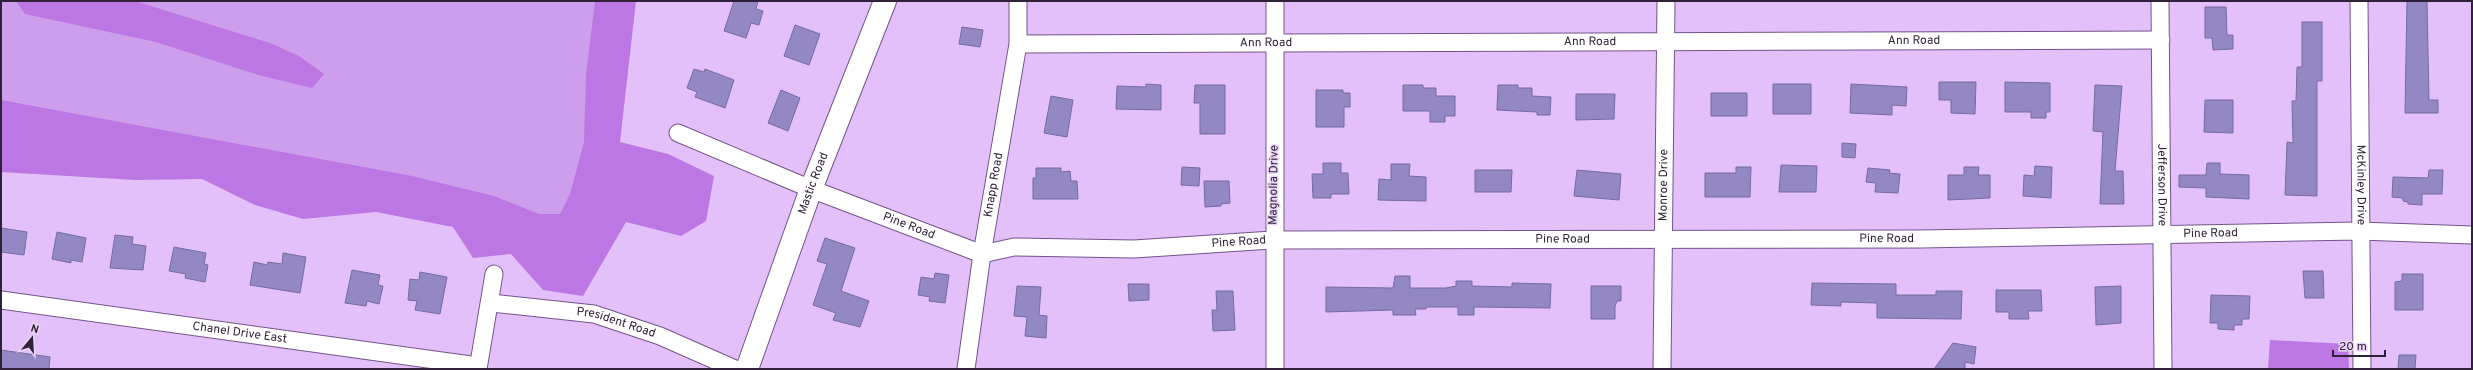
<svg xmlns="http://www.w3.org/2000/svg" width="2473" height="370" font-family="Overpass,sans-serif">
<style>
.green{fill:#cd9eeb}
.forest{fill:#bc77e4}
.building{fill:#9388c3;stroke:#756ba3}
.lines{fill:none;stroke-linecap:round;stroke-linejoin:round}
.minor-casing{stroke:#735487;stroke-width:19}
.secondary-casing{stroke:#735487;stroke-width:24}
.minor{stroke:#fff;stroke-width:17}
.secondary{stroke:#fff;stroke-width:22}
.labels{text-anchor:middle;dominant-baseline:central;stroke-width:3;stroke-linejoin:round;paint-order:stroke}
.street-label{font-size:12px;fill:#2f2137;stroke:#e9d4f7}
</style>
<rect width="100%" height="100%" fill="#e3c0fa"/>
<path class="green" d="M1,1H621L585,232L1,151Z"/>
<path class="forest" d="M16,1H135L270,43L299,56L324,74L312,88L258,75L156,42L25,14Z
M595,1H636L620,142L668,154L714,176L706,221L681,236L626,222L583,296L543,290L511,254L473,258L453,227L376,212L303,219L255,205L202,179L135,180L1,172V100L412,176L494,196L539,214H560L570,194L584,142L586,75Z
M2270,340L2348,344L2349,369H2268Z"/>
<path class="building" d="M734,1H758L756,9L763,11L759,25L751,23L746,38L724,31Z
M2407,1H2427L2429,100H2438V113H2405Z
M2205,7H2226L2227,35H2233V49L2213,50L2212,38H2205Z
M2302,22H2322V81H2317V196L2285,195L2287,142L2293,143L2292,101H2296L2297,67H2302Z
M795,25L820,34L809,65L784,56Z
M962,27L983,30L980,47L959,44Z
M694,69L704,72L705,69L734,80L725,108L695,97L697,92L687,88Z
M1939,82H1976L1975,114L1951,113V100H1939Z
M2005,82L2050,83V112H2046V118H2031V112H2005Z
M1146,84L1161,85V110L1116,109L1117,86L1146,87Z
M1773,84H1811V114H1773Z
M1851,84L1907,87L1906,106L1892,105V115L1850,113Z
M1195,85H1225V134H1200V103H1194Z
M1403,85H1423V88H1436V96H1455V116H1445V122H1430V111H1403Z
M1498,85H1518V88H1532V96L1551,97L1550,115H1537V112L1497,110Z
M2095,85L2122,86L2115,171H2123L2124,204H2100L2103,132L2093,131Z
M781,90L800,98L788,131L768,123Z
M1316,90H1343V93H1350V107H1344V127H1316Z
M1711,93H1747V116H1711Z
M1576,94H1615L1614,119L1576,120Z
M1051,96L1073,100L1067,137L1044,133Z
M2205,100H2233V133L2204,132Z
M1842,143L1856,144L1855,158L1842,157Z
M1323,163H1341V173H1348L1349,194H1331V198H1313L1312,174H1323Z
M2207,163H2220V174L2249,175V199L2206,197V188L2179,187V175H2206Z
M1391,164H1410L1409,176L1426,177V201L1378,200L1379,179L1391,180Z
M1781,165L1817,166L1816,192H1779Z
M2035,166L2052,167L2051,198L2023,196L2024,175L2034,176Z
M1182,167L1200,168L1199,186L1181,185Z
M1736,167H1751L1750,197H1705V173H1736Z
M1964,167H1979L1978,175H1990V198L1948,200V175H1964Z
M1036,168H1061V172L1070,171L1071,181H1077L1078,199H1033V178H1036Z
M1868,168L1890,170L1889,173L1900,174L1898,193L1875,192L1876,183L1866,182Z
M1475,170H1512L1511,192H1475Z
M1577,170L1621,174L1619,200L1574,196Z
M2429,170H2443L2442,194H2422V205L2408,204V202L2403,201V198L2392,197L2393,177L2428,178Z
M1204,181H1229L1230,203L1221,204V206L1205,207Z
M1,228L27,232L24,255L1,252Z
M57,232L86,238L82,262L71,260V263L52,259Z
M115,235L133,237L132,244L146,246L143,270L110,268Z
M825,238L855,248L841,291L869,301L860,327L833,320L836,313L813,305L827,264L817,261Z
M174,247L206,253L204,264L208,265L205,282L185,278L186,274L169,271Z
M283,253L306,257L300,293L250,285L254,262L267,265L268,262L282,264Z
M352,270L380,275L378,285L383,286L379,304L367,301L366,306L345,303Z
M2303,271H2323L2324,298H2305Z
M420,272L447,277L440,314L415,310L417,301L408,300L410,279L419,280Z
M935,273L949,275L945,303L929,301L930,297L918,295L921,277L934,279Z
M2402,274H2423V310H2395V282L2402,281Z
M1395,276H1410V288H1446L1456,286V281H1472V286L1512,287V283L1551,284L1550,308L1474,307V315H1458V307H1426V309H1415L1416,315H1393V310L1326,312V287L1393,288Z
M1812,283L1896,284V295H1936V291H1962L1961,319L1877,318V303L1841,302V306L1811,305Z
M1128,284H1149V300L1129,301Z
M1017,286L1041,287L1039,315L1047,316L1046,338L1025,336L1027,317L1014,316Z
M1591,286H1621V301H1617L1615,306V319H1591Z
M2121,286V323L2096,325L2095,287Z
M1996,290H2041L2042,311H2028L2029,319H2009V312H1996Z
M1216,291H1233L1235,330L1213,331L1212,310H1217Z
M2211,295L2250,296L2249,319H2242V325H2234V330L2218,329V323H2210Z
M1953,343L1976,347L1974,364L1965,362V369H1934Z
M1,350L50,357L49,369H1Z
M2399,355H2416L2415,369H2398Z"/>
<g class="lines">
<g class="minor-casing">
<g id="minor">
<path d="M1275,1V369"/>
<path id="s1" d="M2160,1L2163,369"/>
<path id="s2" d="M2359,1L2362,369"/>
<path id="s3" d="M1018,44L2161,40"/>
<path id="s4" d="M678,133L811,189L982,254L1014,247L1134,249L1273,240L1921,239L2359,231L2472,235"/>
<path id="s5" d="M1,300L478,366"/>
<path id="s6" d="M491,303L594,314L660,336L735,369"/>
<path d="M478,369L494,274"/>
<path id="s7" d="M966,369L982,254L1018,44V1"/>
<path id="s8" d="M1662,369L1666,1"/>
</g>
</g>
<g class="secondary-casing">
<g id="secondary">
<path id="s9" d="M747,369L811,189L885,1"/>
</g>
</g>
<use href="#minor" class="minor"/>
<use href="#secondary" class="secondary"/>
</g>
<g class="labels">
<g class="street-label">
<text stroke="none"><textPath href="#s3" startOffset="896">Ann Road</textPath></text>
<text stroke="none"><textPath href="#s3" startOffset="572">Ann Road</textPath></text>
<text stroke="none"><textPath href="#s3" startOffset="248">Ann Road</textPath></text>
<text stroke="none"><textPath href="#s9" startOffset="197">Mastic Road</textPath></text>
<text stroke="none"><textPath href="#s7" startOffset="186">Knapp Road</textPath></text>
<text transform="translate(1274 185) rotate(-89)">Magnolia Drive</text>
<text stroke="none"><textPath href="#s8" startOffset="184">Monroe Drive</textPath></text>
<text stroke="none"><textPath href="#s1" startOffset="184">Jefferson Drive</textPath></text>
<text stroke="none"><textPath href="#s2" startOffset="184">McKinley Drive</textPath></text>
<text stroke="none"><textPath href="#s4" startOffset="249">Pine Road</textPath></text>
<text stroke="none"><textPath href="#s4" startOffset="1557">Pine Road</textPath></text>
<text stroke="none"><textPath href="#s4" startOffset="1233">Pine Road</textPath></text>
<text stroke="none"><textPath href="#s4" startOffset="909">Pine Road</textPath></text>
<text stroke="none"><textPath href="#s4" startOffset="585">Pine Road</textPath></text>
<text stroke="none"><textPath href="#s6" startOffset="127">President Road</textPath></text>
<text stroke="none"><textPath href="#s5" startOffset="241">Chanel Drive East</textPath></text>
</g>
</g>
<rect width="2473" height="370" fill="none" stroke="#2f2137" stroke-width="4"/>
<g transform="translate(32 338) rotate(18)" stroke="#e9d4f7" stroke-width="3" paint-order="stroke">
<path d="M0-3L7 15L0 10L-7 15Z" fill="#2f2137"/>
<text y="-6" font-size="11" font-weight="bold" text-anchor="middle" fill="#2f2137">N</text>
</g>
<path d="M2333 350v6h52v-6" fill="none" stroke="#2f2137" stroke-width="2"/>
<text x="2339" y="350" font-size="12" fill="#2f2137" stroke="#e9d4f7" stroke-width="3" paint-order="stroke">20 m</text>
</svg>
